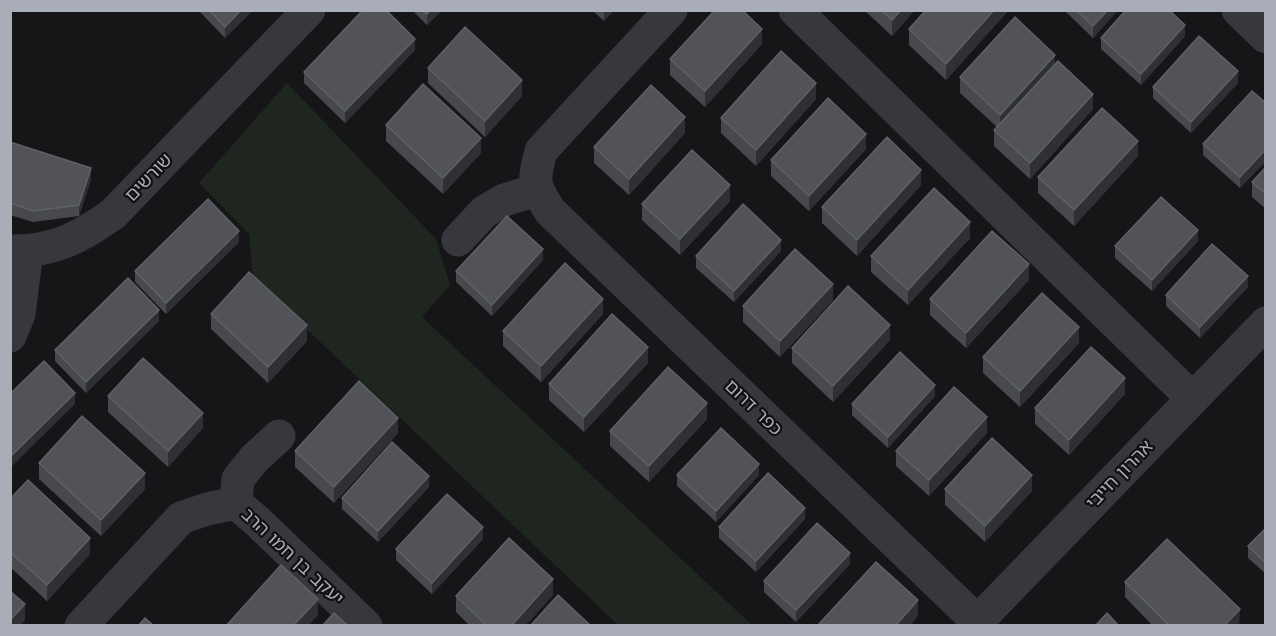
<svg xmlns="http://www.w3.org/2000/svg" width="1276" height="636" font-family="'Work Sans','Noto Sans Hebrew',sans-serif">
<style>
.green{fill:#1e261f}
.lines{fill:none;stroke-linecap:round;stroke-linejoin:round}
.minor{stroke:#37383d;stroke-width:33}
.wall{fill:#47494d}
.shaded-wall{fill:#2f3033}
.building{fill:#525359;stroke:#5f6168;stroke-width:1.5}
.labels{text-anchor:middle;dominant-baseline:central;stroke-width:4.5;stroke-linejoin:round;paint-order:stroke}
.street-label{font-size:18px;fill:#a8adb8;stroke:#111113}
</style>
<rect width="100%" height="100%" fill="#161618"/>
<path class="green" d="M287,83L436,239L450,285L422,317L752,625H618L253,278L249,234L199,183Z"/>
<g class="lines">
<path class="minor" d="M671,10L541,151C533,182 533,184 550,211L977,621
M795,10L1192,398
M1238,10L1266,37
M458,240L484,212L504,200L537,190
M10,251C53,252 79,238 113,214L309,10
M10,336L19,314L27,251
M236,503L238,479L254,459L279,436
M81,626L181,518L207,509L236,503L258,522L366,626
M973,626L1266,323"/>
</g>
<path class="wall" d="M198,10H253L225,38Z
M412,10H442L427,25Z
M592,10H614L604,21Z
M864,10H915L892,36Z
M1007,10V12L946,80L909,45V29Z
M1064,10H1118L1093,38Z
M1185,36L1141,85L1101,49V38Z
M762,44L705,107L670,75V59Z
M415,50L345,123L304,83V72Z
M1055,64L1093,109L1030,179L994,146V130L997,127L960,93V77Z
M428,68L522,96L485,137L428,83Z
M1238,83L1191,133L1153,98V87Z
M816,99L756,166L721,133V118Z
M1266,103V161L1240,188L1203,155V144Z
M386,125L481,153L443,194L386,141Z
M685,133L629,195L594,163V147Z
M10,142L91,179L79,216L33,222L10,215Z
M866,149L809,211L771,176V160Z
M1138,156L1074,226L1038,193V177Z
M1266,167V209L1252,197V182Z
M921,185L857,256L822,223V207Z
M730,201L680,255L642,220V204Z
M970,238L908,305L871,272V256Z
M1198,241L1152,291L1115,258V246Z
M239,242L166,314L135,282V271Z
M781,251L734,302L696,268V256Z
M543,260L492,316L456,282V271Z
M1029,280L966,348L930,315V299Z
M1248,287L1200,338L1166,306V295Z
M833,300L780,357L743,322V306Z
M211,314L307,341L268,383L211,329Z
M603,314L541,382L503,346V331Z
M159,321L86,393L55,361V350Z
M890,340L833,402L792,363V348Z
M1079,343L1020,407L983,373V357Z
M648,363L584,432L549,400V384Z
M1125,394L1069,455L1035,424V408Z
M108,396L203,428L168,467L108,412Z
M935,396L888,448L852,415V404Z
M707,419L649,482L610,446V431Z
M398,433L334,503L295,467V451Z
M987,433L929,496L896,466V451Z
M39,463L145,489L101,536L39,479Z
M677,475H759L716,522L677,486Z
M429,487L378,542L342,509V498Z
M945,489L1032,491L985,542L945,505Z
M10,499L90,554L47,601L10,567Z
M805,519L756,572L719,538V527Z
M1266,528V574L1248,558V546Z
M483,539L432,594L396,560V549Z
M850,564L796,622L764,592V581Z
M1125,582L1240,625L1153,626L1125,597Z
M553,595L525,626H470L456,612V596Z"/>
<path class="shaded-wall" d="M241,10H253L225,38V27Z
M430,10H442L427,25V14Z
M604,10H614L604,21Z
M901,10H915L892,36V20Z
M994,10H1007V12L946,80V64Z
M1108,10H1118L1093,38V26Z
M1185,25V36L1141,85V74Z
M762,29V44L705,107V91Z
M415,39V50L345,123V111Z
M1055,55V71L1000,131V115Z
M1238,71V83L1191,133V122Z
M522,80V96L485,137V121Z
M816,83V99L756,166V150Z
M1093,94V109L1030,179V163Z
M685,117V133L629,195V179Z
M866,134V149L809,211V196Z
M481,138V153L443,194V178Z
M1138,141V156L1074,226V210Z
M1266,149V161L1240,188V177Z
M91,168V179L79,216V205Z
M921,170V185L857,256V240Z
M730,185V201L680,255V239Z
M970,222V238L908,305V290Z
M1198,230V241L1152,291V280Z
M239,231V242L166,314V303Z
M781,240V251L734,302V291Z
M543,249V260L492,316V305Z
M1029,264V280L966,348V333Z
M1248,276V287L1200,338V327Z
M833,284V300L780,357V341Z
M603,299V314L541,382V366Z
M159,310V321L86,393V382Z
M307,325V341L268,383V367Z
M890,325V340L833,402V386Z
M1079,327V343L1020,407V391Z
M648,347V363L584,432V417Z
M1125,378V394L1069,455V440Z
M935,385V396L888,448V437Z
M75,393V404L10,468V457Z
M707,403V419L649,482V466Z
M203,413V428L168,467V451Z
M987,417V433L929,496V480Z
M398,418V433L334,503V487Z
M759,464V475L716,522V511Z
M145,473V489L101,536V520Z
M1032,475V491L985,542V526Z
M429,476V487L378,542V531Z
M805,508V519L756,572V561Z
M483,527V539L432,594V583Z
M90,538V554L47,601V585Z
M850,553V564L796,622V610Z
M553,579V595L525,626H511Z
M318,599V615L308,626H293Z
M918,600V616L910,626H895Z
M25,604V620L20,626H10V620Z
M1240,609L1239,626H1224Z"/>
<path class="building" d="M209,10H241L225,27Z
M363,10H386L415,39L345,111L304,72Z
M423,10H430L427,14Z
M715,10H742L762,29L705,91L670,59Z
M881,10H901L892,20Z
M926,10H994L946,64L909,29Z
M1076,10H1108L1093,26Z
M1126,10H1169L1185,25L1141,74L1101,38Z
M1015,17L1055,55L1000,115L960,77Z
M465,27L522,80L485,121L428,68Z
M1199,36L1238,71L1191,122L1153,87Z
M781,51L816,83L756,150L721,118Z
M1058,61L1093,94L1030,163L994,130Z
M423,84L481,138L443,178L386,125Z
M651,85L685,117L629,179L594,147Z
M1252,91L1266,103V149L1240,177L1203,144Z
M828,98L866,134L809,196L771,160Z
M1102,108L1138,141L1074,210L1038,177Z
M887,137L921,170L857,240L822,207Z
M10,142L91,168L79,205L33,211L10,203Z
M692,150L730,185L680,239L642,204Z
M1266,167V194L1252,182Z
M934,188L970,222L908,290L871,256Z
M1161,197L1198,230L1152,280L1115,246Z
M208,199L239,231L166,303L135,271Z
M743,204L781,240L734,291L696,256Z
M507,216L543,249L492,305L456,271Z
M992,231L1029,264L966,333L930,299Z
M1212,244L1248,276L1200,327L1166,295Z
M795,249L833,284L780,341L743,306Z
M565,263L603,299L541,366L503,331Z
M249,272L307,325L268,367L211,314Z
M128,278L159,310L86,382L55,350Z
M848,286L890,325L833,386L792,348Z
M1042,293L1079,327L1020,391L983,357Z
M612,314L648,347L584,417L549,384Z
M1091,347L1125,378L1069,440L1035,408Z
M900,352L935,385L888,437L852,404Z
M143,358L203,413L168,451L108,396Z
M44,361L75,393L10,457V394Z
M668,367L707,403L649,466L610,431Z
M359,381L398,418L334,487L295,451Z
M954,387L987,417L929,480L896,451Z
M82,416L145,473L101,520L39,463Z
M721,428L759,464L716,511L677,475Z
M992,438L1032,475L985,526L945,489Z
M392,442L429,476L378,531L342,498Z
M768,473L805,508L756,561L719,527Z
M28,480L90,538L47,585L10,552V499Z
M447,494L483,527L432,583L396,549Z
M817,523L850,553L796,610L764,581Z
M1266,528V563L1248,546Z
M509,538L553,579L511,626H487L456,596Z
M1167,539L1240,609L1224,626H1170L1125,582Z
M876,562L918,600L895,626H820L819,624Z
M281,565L318,599L293,626H226Z
M10,591L25,604L10,620Z
M558,595L591,626H530Z
M334,613L348,626H322Z
M1107,613L1119,626H1095Z
M145,618L154,626H138Z"/>
<g class="labels">
<g class="street-label">
<text transform="translate(148 177) rotate(-46)">שורשים</text>
<text transform="translate(754 407) rotate(44)">כפר דרום</text>
<text transform="translate(1119 474) rotate(-46)">אהרון חייבי</text>
<text transform="translate(293 556) rotate(43)">יעקב בן חמו הרב</text>
</g>
</g>
<rect width="1276" height="636" fill="none" stroke="#a8adb8" stroke-width="24"/>
</svg>
